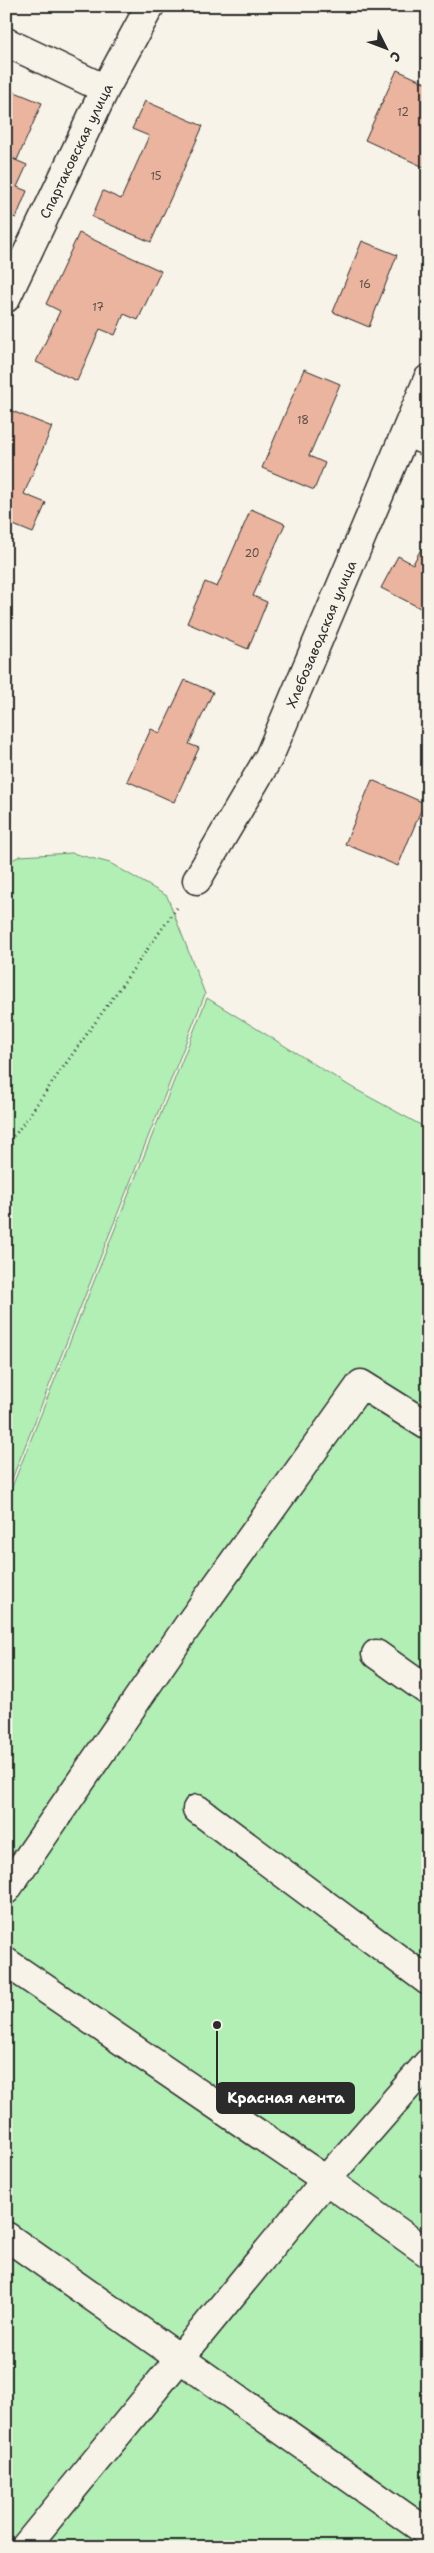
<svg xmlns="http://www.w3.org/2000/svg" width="434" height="2553" font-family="'Shantell Sans',sans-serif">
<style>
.green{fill:#b1efb5;stroke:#6e8d70}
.building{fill:#eab49e;stroke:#2b2b2b}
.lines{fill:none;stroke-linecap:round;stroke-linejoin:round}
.minor-casing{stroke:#2b2b2b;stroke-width:31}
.path{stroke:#2b2b2b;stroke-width:3;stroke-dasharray:1 4;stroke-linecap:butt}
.minor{stroke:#f7f3e8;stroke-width:28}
.labels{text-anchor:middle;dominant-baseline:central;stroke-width:4.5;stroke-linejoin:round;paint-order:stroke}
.number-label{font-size:11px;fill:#5b4d48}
.street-label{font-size:14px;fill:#2b2b2b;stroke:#f7f3e8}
.leader{fill:none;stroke:#2b2b2b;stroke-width:2}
.callout-dot{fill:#2b2b2b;stroke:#f7f3e8;stroke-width:2}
.callout{fill:#2b2b2b;stroke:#2b2b2b;stroke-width:2}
.callout-label{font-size:15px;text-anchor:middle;font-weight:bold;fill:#fff}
</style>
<rect width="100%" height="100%" fill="#f7f3e8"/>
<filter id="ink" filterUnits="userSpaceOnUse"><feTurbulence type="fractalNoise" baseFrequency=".02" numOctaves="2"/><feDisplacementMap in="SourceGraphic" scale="10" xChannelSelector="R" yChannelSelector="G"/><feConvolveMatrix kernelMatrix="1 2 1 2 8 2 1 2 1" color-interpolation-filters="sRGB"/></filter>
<g filter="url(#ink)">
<path class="green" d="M72,853L110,863L167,896L205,994L6,1494V863L20,856Z
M207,998L353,1088L428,1129V2547H6V1502Z"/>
<path class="building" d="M397,70L428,84V169L365,140Z
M10,90L42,103L17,160L6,156V98Z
M145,101L203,126L151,242L92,217L103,191L121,199L149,136L132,129Z
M6,156L27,165L17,187L27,191L16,218L8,215L6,219Z
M79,233L161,271L138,320L124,314L115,335L100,329L77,381L36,362L60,311L46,304Z
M362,241L397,255L369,327L333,312Z
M304,369L340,384L309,456L325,463L314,490L262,468Z
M12,411L52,427L24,494L46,503L33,533L6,522V426Z
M251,509L285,524L253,596L267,602L248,649L187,623L205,582L217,587Z
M421,549L428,553V612L381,588L398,556L413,564Z
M185,680L213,692L189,744L199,748L174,802L127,781L151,729L160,733Z
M372,780L424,803L398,866L345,844Z"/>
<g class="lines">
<g class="minor-casing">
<path id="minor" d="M6,42L105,89
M6,298L105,89L150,6
M406,432L428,442
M197,880L269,757L428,379
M376,1654L428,1691
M197,1809L428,1981
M6,1890L187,1627L361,1384L428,1426
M6,1962L326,2180L428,2253
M6,2236L428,2533
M25,2547L326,2180L428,2063"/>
</g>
<path class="path" d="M6,1143L17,1132L179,905"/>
<use href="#minor" class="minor"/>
</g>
</g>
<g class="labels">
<g class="number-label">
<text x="403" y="112">12</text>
<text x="156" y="176">15</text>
<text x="365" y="284">16</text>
<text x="98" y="307">17</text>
<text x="303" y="420">18</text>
<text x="252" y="553">20</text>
</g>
<g class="street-label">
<text transform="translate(76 151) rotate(-64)">Спартаковская улица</text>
<text transform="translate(321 634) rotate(-67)">Хлебозаводская улица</text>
</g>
</g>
<path class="leader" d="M217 2025L217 2098"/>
<circle class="callout-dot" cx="217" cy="2025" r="5"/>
<rect class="callout" x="217" y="2083" width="137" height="30" rx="5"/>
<g class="callout-label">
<text x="286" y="2103">Красная лента</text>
</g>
<rect width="434" height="2553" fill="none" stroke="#f7f3e8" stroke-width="25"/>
<rect x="12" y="12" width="409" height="2528" fill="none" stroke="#2b2b2b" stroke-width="2" filter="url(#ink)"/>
<g transform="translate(386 48) rotate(132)" stroke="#f7f3e8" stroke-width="4" paint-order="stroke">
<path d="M0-4L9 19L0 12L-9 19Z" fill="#2b2b2b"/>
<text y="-8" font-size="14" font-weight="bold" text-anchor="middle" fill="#2b2b2b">С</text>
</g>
</svg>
